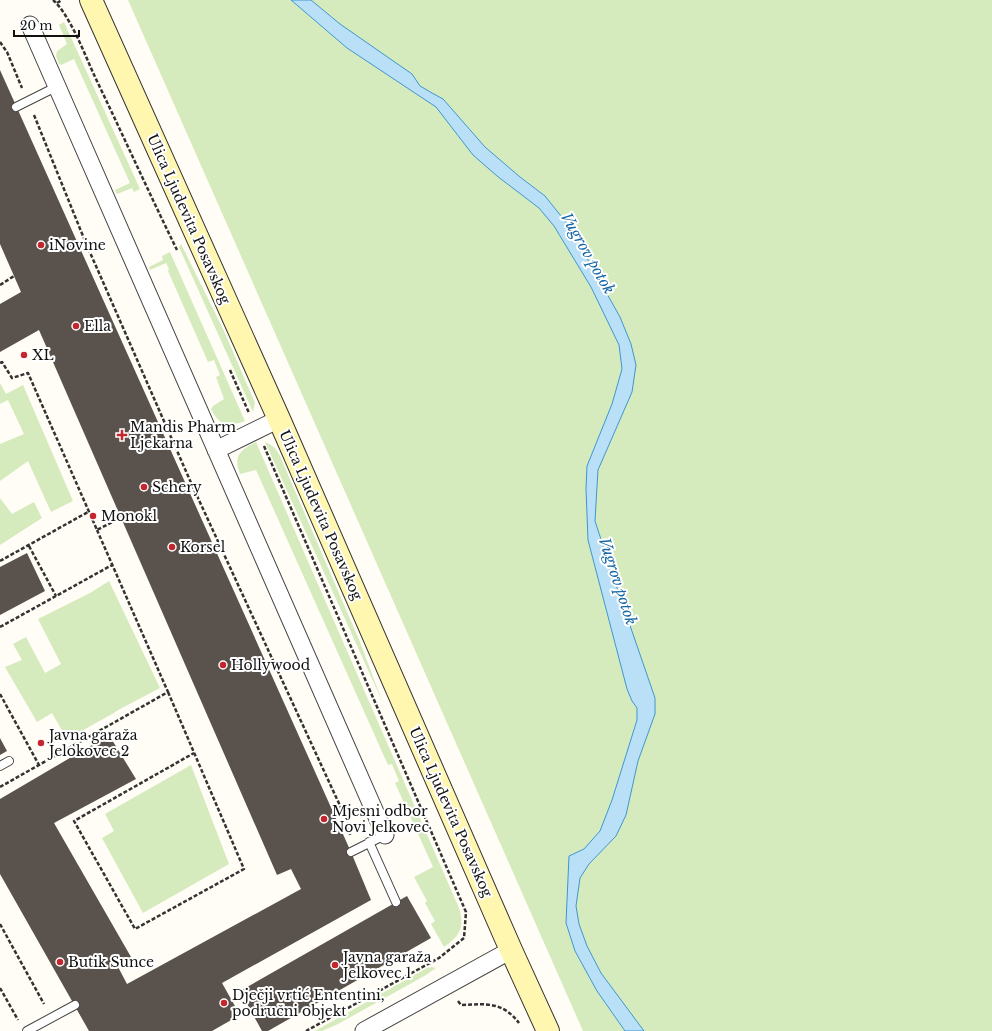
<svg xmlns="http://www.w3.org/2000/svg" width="992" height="1031" font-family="'Libre Baskerville',serif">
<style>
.green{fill:#d5ebbd}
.water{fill:#b9e0f7;stroke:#3f96cf}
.building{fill:#5a524d}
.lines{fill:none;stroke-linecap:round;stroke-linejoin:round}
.lane-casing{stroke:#444;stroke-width:10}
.street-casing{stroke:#444;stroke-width:19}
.secondary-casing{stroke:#333;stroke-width:24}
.path{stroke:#333;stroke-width:2.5;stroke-dasharray:4 2;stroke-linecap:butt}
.lane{stroke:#fff;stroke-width:8}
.street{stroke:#fff;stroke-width:17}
.secondary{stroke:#fff6b0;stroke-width:22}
.poi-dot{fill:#c4262e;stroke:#fff;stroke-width:1.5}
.labels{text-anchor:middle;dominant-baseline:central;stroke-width:4;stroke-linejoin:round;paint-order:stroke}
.street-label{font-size:14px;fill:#111;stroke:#fff}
.poi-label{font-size:14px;fill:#111;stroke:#fff;text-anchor:start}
.water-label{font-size:15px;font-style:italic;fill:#1768a6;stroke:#fff}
</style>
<rect width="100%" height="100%" fill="#fffdf5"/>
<path class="green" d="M128,0H992V1031H583Z
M64,22L140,189L134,192L132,188L117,194L115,190L130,183L74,59L61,65L59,64L56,56L57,51L67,44L59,25Z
M181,244L224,331L255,403L253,412L179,247Z
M170,252L245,421C229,427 219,426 211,409L213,406L224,399L216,377L220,375L214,360L208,362L168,271L169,269L166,263L150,270L149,267L163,260L162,256Z
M0,383L6,394L23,385L73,501L51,512L28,461L0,481V444L24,434L8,400L0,404Z
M256,442L459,908C465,927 460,936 444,947L431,924L435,921L425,903L427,901L414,877L433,867L395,783L399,781L392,764L388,765L256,470L240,474C233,456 240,450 256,442Z
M265,442C273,445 276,449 280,456L360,642L382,701Z
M0,498L12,514L34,502L42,518L0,545Z
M109,581L160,688L120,709L112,714L67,739L52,713L37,722L5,667L22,660L13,644L26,637L45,673L61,664L38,619L90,593Z
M191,765L229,864L143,913L102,838L114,831L105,814Z
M432,967L436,968L426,975L338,1024L322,1031H315L427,968Z"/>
<path class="water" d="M291,0H311L340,24L412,74L420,86L432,93L443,99L485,147L520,177L545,196L569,226L620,317L631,344L636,365L632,392L598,470L595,521L614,579L655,698V714L638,761L626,815L616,836L589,864L580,878L576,906L579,924L587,946L601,973L644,1031H625L597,991L575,951L566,923L569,856L584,849L600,831L612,800L637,720V708L632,701L627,689L588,540L586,489L587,466L612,404L622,369L619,345L591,287L554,226L539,208L497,176L473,155L436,107L347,48Z"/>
<path class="building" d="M0,70L351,852L371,900L222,983L240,1015L212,1031H89L0,874V799L109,735L136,779L54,823L131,957L117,965L127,984L301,889L291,869L277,875L39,330L0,352V304L21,292L0,244Z
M27,553L45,591L0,615V567Z
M0,738L7,751L0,755Z
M407,896L431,938L268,1031H262L240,991Z"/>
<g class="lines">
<g class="lane-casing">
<path id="lane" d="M16,107L58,86
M0,766L9,761
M369,842L396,902
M351,852L385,835
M27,1031L75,1005"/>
</g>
<g class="street-casing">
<path id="street" d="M30,25L385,835
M216,450L279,419
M364,1031L511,950"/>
</g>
<g class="secondary-casing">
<path id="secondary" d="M91,0L279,419L511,950L548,1031"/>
</g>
<path class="path" d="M53,0C70,15 85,55 95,77C123,135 149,193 177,250
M57,3L62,0
M0,42L7,52L22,88
M34,115L85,241L192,485L348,823L350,835
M78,244L85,241
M0,285L14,276
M0,363L2,362L12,378L28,373L97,530L120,518
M230,370L249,413
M264,446L466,912L464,938L439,958L306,1031
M188,486L192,485
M29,546L56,596
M0,561L88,512
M0,627L112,565
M168,692L244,869L135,929L74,821L194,753
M0,694L39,765
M0,787L168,692L97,530
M0,924L44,1004
M0,988L18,1020
M458,1001L461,1005C486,1004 502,1001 519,1023"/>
<use href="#lane" class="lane"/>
<use href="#street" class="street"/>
<use href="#secondary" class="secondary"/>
</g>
<g class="poi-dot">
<circle cx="41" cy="245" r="4"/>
<circle cx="76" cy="326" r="4"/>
<circle cx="24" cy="355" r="4"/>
<path d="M120 429h4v4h4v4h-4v4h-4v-4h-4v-4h4z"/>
<circle cx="144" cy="487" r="4"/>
<circle cx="93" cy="516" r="4"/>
<circle cx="172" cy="547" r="4"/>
<circle cx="223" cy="665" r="4"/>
<circle cx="41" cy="743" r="4"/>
<circle cx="324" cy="819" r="4"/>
<circle cx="60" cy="962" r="4"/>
<circle cx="335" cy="965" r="4"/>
<circle cx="224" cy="1003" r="4"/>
</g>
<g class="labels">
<g class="street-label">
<text transform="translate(189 219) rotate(66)">Ulica Ljudevita Posavskog</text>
<text transform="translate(321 515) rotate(66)">Ulica Ljudevita Posavskog</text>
<text transform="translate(451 812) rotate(66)">Ulica Ljudevita Posavskog</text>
</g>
<g class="poi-label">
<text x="49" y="245">iNovine</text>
<text x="84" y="326">Ella</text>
<text x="32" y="355">XL</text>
<text x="130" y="427">Mandis Pharm<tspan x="130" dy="16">Ljekarna</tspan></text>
<text x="152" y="487">Schery</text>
<text x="101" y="516">Monokl</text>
<text x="180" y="547">Korsel</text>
<text x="231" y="665">Hollywood</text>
<text x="49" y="735">Javna garaža<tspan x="49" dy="16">Jelokovec 2</tspan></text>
<text x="332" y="811">Mjesni odbor<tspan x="332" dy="16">Novi Jelkovec</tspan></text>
<text x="343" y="957">Javna garaža<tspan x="343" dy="16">Jelkovec 1</tspan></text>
<text x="68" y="962">Butik Sunce</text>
<text x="232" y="995">Dječji vrtić Ententini,<tspan x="232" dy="16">područni objekt</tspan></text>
</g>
<g class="water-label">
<text transform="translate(588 253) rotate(60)">Vugrov potok</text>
<text transform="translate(618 581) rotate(72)">Vugrov potok</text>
</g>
</g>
<path d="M14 30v6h65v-6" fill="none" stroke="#111111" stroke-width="2"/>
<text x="20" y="30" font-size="12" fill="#111111" stroke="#ffffff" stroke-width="3" paint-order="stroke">20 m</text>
</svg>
